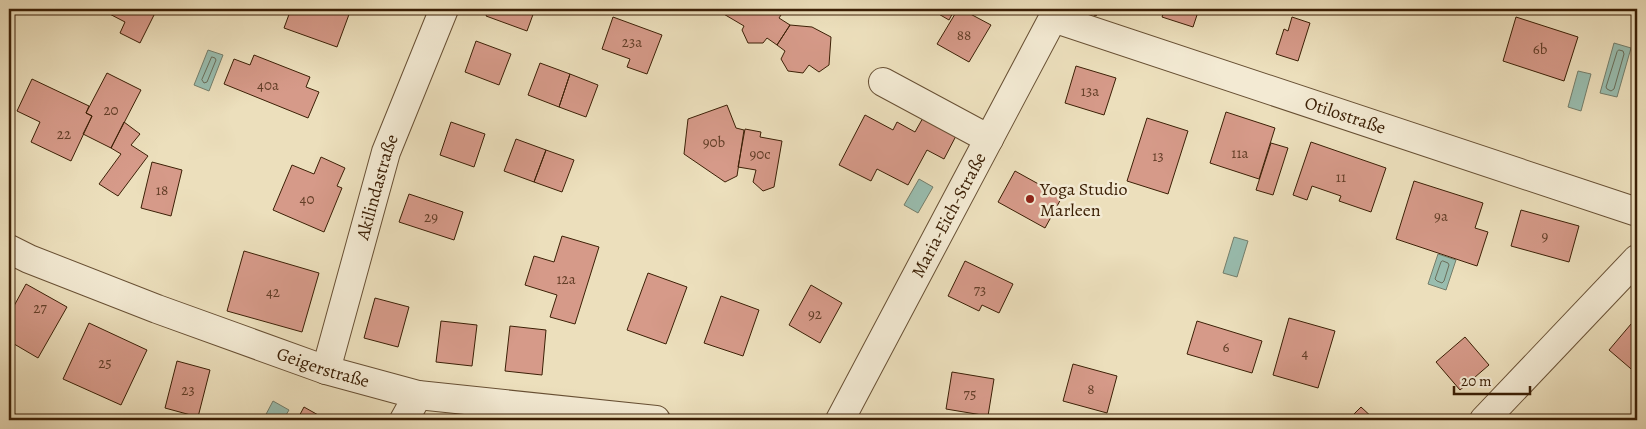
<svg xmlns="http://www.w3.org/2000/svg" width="1646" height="429" font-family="Alegreya,serif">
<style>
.water{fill:#99bdaf;stroke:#747e6b}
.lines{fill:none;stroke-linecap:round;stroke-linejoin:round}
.shore{stroke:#6a6e5a;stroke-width:1}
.building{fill:#d69a89;stroke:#3c2006}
.minor-casing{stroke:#685034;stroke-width:30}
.minor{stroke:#f3ead3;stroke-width:28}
.poi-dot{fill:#8f2418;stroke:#f3ead3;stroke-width:2}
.labels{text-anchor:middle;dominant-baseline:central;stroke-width:5;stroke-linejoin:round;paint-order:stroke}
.number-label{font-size:15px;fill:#623e27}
.street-label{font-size:18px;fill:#3c2006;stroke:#f3ead3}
.poi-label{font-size:18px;fill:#3c2006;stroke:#f3ead3;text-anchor:start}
</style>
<rect width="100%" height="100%" fill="#ecdfbc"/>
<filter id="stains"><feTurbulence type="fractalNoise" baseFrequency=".004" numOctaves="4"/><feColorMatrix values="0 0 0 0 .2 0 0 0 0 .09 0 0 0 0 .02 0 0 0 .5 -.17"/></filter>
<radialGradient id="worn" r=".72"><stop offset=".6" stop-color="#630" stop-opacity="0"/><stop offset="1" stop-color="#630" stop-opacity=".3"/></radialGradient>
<path class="water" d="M1614,43L1631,48L1617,97L1600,93Z
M208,50L223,55L209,91L194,85Z
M1578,71L1591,74L1581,111L1568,107Z
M919,179L933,187L918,213L904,205Z
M1234,237L1248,241L1237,277L1223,273Z
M1438,254L1456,260L1446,290L1428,284Z
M273,401L289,410L283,420H263Z"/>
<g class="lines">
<path class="shore" d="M1619,50L1623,51L1624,54L1614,89L1611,91L1607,89L1606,87L1617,52Z
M212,57L215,58L216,60L207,82L204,83L202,80Z
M1443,261L1448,263L1449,265L1444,281L1442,283L1437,281L1435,279L1441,262Z"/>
</g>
<path class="building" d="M100,9H157L140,43L120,33L125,22Z
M291,9H351L337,47L284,28Z
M489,9H535L527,31L486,16Z
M725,9H782L783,12L779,18L790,25L777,45L767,38L763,43H748L742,30L744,26L722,13Z
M930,9H955L949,20Z
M958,9H961L991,25L969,62L937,44Z
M1083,9H1100L1096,16Z
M1165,9H1199L1193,27L1162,17Z
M613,17L662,35L647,74L627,67L630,59L602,49Z
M1292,17L1310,23L1298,61L1276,54L1284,29L1288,31Z
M1516,17L1578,37L1564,81L1503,61Z
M790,25L812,27L831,37L829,65L819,72L809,65L803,73L788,71L781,59L785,51L777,45Z
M476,41L511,54L499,85L465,72Z
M254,55L310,77L306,87L319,92L308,118L224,84L234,59L250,65Z
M540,63L570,74L559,107L528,95Z
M1076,66L1116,78L1104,115L1065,103Z
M107,73L141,90L111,148L83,134L92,116L86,113Z
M570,74L598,85L586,117L559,107Z
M32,79L89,106L86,113L92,116L71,161L31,142L40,122L17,111Z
M727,105L736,128L744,130L737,176L725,182L684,154L688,119Z
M1226,112L1275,128L1259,179L1210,163Z
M865,115L893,130L897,122L915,132L924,116L957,134L944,159L927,150L908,185L877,169L871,181L839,165Z
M1147,118L1188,131L1168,194L1127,181Z
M124,122L140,134L131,145L148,156L118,196L99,184L121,154L111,148Z
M451,122L485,134L474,167L440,155Z
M745,129L761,132L760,137L782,141L774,187L763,191L753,182L756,170L738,167Z
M516,139L546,150L534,182L504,171Z
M1311,142L1386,168L1371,212L1339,201L1341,196L1312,186L1307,200L1293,195Z
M1271,143L1288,148L1273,195L1256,190Z
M546,150L574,160L562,192L534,182Z
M321,157L345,168L337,186L342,188L324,232L273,210L292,165L314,174Z
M152,162L182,170L171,216L141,208Z
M1015,171L1062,197L1045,228L998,202Z
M1414,181L1483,203L1475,228L1488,232L1477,266L1396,239Z
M409,194L463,212L454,240L399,222Z
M1521,210L1579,226L1569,262L1511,246Z
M562,236L599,247L575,324L550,317L557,295L525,285L534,256L554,262Z
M244,251L319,273L302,332L227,311Z
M965,261L1013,284L999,313L982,305L979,311L948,296Z
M648,273L687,287L666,344L627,330Z
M26,284L67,307L38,358L9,341V315Z
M811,285L842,303L820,343L789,325Z
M721,296L759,310L743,356L704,343Z
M375,298L409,307L398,347L364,338Z
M1637,317V374L1609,350Z
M1289,318L1335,331L1318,388L1273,375Z
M441,321L477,325L472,366L436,362Z
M1197,321L1262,341L1252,373L1187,354Z
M89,323L147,350L121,405L63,379Z
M510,326L546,330L542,375L505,371Z
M1465,337L1489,365L1460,390L1436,362Z
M177,361L210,370L198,417L165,408Z
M1073,364L1117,376L1107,413L1063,401Z
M952,372L994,379L988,416L946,409Z
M304,407L327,420H297Z
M1361,407L1375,420H1348Z
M9,411L27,420H9Z"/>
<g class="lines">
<g class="minor-casing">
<g id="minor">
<path id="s1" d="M1053,18L1637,212"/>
<path d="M883,82L989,139"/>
<path id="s2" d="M9,249L29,259L157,309L326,370L418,395L656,420"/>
<path id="s3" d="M326,370L386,152L444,9"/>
<path d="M404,420L418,395"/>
<path id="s4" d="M840,420L1053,18V9"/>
<path d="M1484,420L1637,259"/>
</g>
</g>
<use href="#minor" class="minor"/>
</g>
<circle class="poi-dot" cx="1030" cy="199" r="5"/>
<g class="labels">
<g class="number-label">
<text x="964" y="35">88</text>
<text x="632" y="42">23a</text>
<text x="1540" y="49">6b</text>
<text x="268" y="85">40a</text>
<text x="1090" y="91">13a</text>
<text x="111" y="110">20</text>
<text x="64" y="134">22</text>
<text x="714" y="142">90b</text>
<text x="1240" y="153">11a</text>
<text x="760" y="154">90c</text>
<text x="1158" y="156">13</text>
<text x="1341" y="177">11</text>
<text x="162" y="190">18</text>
<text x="307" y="199">40</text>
<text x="1441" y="216">9a</text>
<text x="431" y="217">29</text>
<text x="1545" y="236">9</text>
<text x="566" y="279">12a</text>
<text x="980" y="290">73</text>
<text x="273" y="292">42</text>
<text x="40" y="308">27</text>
<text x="815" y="314">92</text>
<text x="1226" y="347">6</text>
<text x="1305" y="353">4</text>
<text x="105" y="363">25</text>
<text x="1091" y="389">8</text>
<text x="188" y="390">23</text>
<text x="970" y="394">75</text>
</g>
<g class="street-label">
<text stroke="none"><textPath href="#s1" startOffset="308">Otilostraße</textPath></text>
<text stroke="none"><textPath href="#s3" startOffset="190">Akilindastraße</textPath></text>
<text stroke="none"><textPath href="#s4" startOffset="232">Maria-Eich-Straße</textPath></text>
<text stroke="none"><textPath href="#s2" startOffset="336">Geigerstraße</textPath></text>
</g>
<g class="poi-label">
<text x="1040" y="189">Yoga Studio<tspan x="1040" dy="21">Marleen</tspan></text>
</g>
</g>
<rect width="1646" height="429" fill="none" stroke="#ecdfbc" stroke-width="30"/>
<rect x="10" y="10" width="1626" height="409" fill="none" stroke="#3c2006" stroke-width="2.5"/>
<rect x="15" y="15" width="1616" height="399" fill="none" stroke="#3c2006"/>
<path d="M1454 386v8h76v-8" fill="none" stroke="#3c2006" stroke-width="2.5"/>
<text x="1461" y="386" font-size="15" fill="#3c2006" stroke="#f3ead3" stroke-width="4" paint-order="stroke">20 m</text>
<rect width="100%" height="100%" filter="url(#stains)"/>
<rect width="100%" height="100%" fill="url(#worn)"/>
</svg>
